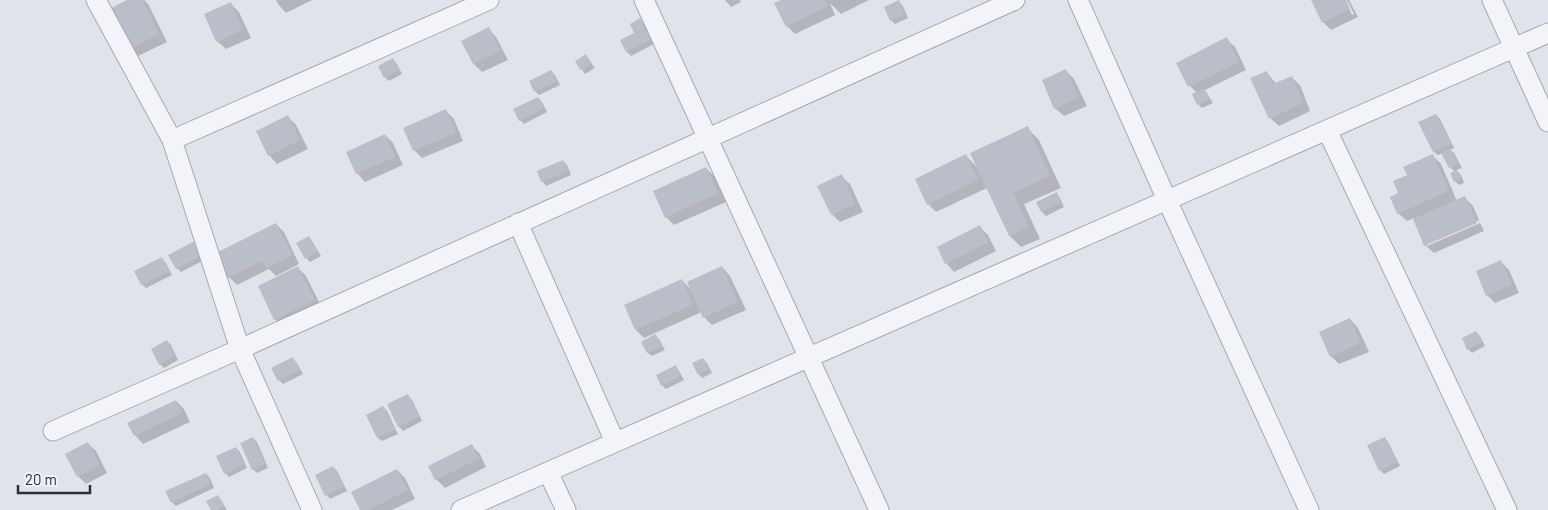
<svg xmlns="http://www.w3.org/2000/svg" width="1548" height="510" font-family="Barlow,sans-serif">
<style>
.shadow{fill:#0003}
.building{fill:#babec9}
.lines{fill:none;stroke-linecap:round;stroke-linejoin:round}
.street-casing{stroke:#a5a9b3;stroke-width:21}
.street{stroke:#f3f4f7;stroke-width:19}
</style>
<rect width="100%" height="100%" fill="#e0e3e9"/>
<path class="shadow" d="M130,0H144L148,4L167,42L138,56L130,48Z
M276,0H312L286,13L278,4Z
M725,0H740L741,2L731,7Z
M784,0H869L841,14L830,3L835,15L795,34L787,26Z
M1312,0H1345L1352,15L1354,14L1347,0H1349L1358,17L1331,30L1323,22Z
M899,2L903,6L908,18L895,24L891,20Z
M231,4L239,12L251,38L226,49L217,41Z
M640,20L644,24L654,44L631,56L627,52L622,41L636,33Z
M488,28L496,37L508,60L482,72L474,64L463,41Z
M1226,39L1235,47L1246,70L1205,90L1213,103L1202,108L1198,104L1197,93L1190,86Z
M586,56L595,68L585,74L576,61Z
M393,60L397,64L402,74L389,81L385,77Z
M551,71L555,75L560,85L539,95L535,91Z
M1066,71L1074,79L1087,106L1064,116L1055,108Z
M1267,72L1276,84L1291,77L1300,85L1310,111L1279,126L1270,118Z
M538,98L542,102L547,112L524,124L520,120Z
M446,111L454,119L463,141L422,158L414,150Z
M1436,115L1440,119L1454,148L1450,150L1454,153L1462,168L1456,170L1461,175L1464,183L1459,185L1455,181V172L1450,167L1443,153L1438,155L1434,152Z
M288,117L296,125L308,149L277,164L269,155Z
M1027,128L1039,140L1061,188L1024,204L1040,239L1021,247L1010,236L987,188L936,212L928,204L966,156L978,168Z
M385,135L393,143L403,165L365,182L357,173Z
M1433,156L1441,164L1457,201L1465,198L1473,206L1479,220L1427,243V246L1480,223L1484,231L1434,253L1425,245L1414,218L1407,221L1398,213L1399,194L1408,176Z
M563,161L567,165L571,175L546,186L543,182L538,172Z
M706,168L714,176L726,202L674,225L666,217Z
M841,176L850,184L863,212L840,222L832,214Z
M1056,194L1060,198L1064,207L1046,216L1042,212Z
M276,224L284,232L299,264L276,276L269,269L237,285L229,277Z
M980,227L988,235L996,251L954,272L946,263Z
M308,237L312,241L321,256L310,262L306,258Z
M195,242L206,259L181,272L177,268Z
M162,259L166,263L172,275L146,288L142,284L136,272Z
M1501,262L1509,270L1519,293L1495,303L1487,295Z
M722,267L730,276L746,310L712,325L704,317L702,312L644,338L636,330L682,280L692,291Z
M298,268L306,276L322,308L283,327L275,319Z
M1350,319L1358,328L1369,352L1339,364L1331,356Z
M1476,332L1480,336L1485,346L1472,353L1468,349Z
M655,335L659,339L665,350L652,356L648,353L643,342Z
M167,341L171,345L178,360L164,368L160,364Z
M293,359L297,363L303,374L283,384L279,380Z
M703,359L707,363L712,373L702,378L699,374Z
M675,367L679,371L684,380L666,389L662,385Z
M408,396L412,400L422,421L403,431L399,427Z
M176,401L184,409L190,422L143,444L135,435Z
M383,407L387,411L398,434L382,441L378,438L367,415Z
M253,438L257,442L268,468L257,473L253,469Z
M1384,438L1388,442L1400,466L1384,474L1380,470Z
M87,443L96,451L107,473L86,484L78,476Z
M472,446L480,454L486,467L445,488L436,479L430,466Z
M236,448L240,452L247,468L229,477L225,473Z
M333,467L337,471L347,491L330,499L327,495Z
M397,470L405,478L415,499L392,510H361Z
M206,474L210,478L214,488L176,506L172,502Z
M217,496L221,500L227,510H212Z"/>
<path class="building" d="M127,0H143L159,34L129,49L109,9Z
M781,0H825L828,6L786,27L774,3Z
M899,0L905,14L890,21L884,7Z
M1311,0H1346L1350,9L1322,23Z
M231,2L243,30L216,42L204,14Z
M640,18L651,39L626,52L620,40L634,33L630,24Z
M489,27L501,51L473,64L461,41Z
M1227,37L1239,62L1188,87L1176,63Z
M586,54L592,64L580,70L575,61Z
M393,58L399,70L384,78L378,66Z
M1066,69L1079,98L1054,109L1042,80Z
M551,70L557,81L534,92L529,81Z
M1267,71L1273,84L1292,76L1303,103L1269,119L1250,78Z
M1204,88L1210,99L1197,105L1192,94Z
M538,97L544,108L519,121L513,109Z
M446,109L456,133L413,151L403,128Z
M1436,114L1451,144L1433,152L1418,122Z
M288,115L300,140L268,156L256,131Z
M1028,126L1050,176L1013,193L1029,227L1009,236L970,153Z
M385,134L395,157L356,174L346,152Z
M1450,148L1458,163L1449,168L1441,153Z
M966,154L978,180L927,205L915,179Z
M1433,154L1449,191L1397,214L1390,197L1398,193L1393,181L1407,175L1403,167Z
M563,160L568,171L541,182L537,171Z
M706,167L718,193L665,218L653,191Z
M1457,170L1461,179L1454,182L1450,173Z
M842,174L855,204L831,215L817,186Z
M1057,192L1061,203L1041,212L1036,202Z
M1465,196L1477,223L1424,246L1413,219Z
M276,223L292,255L267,268L262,261L228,278L216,253Z
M980,225L988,243L945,264L937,247Z
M309,236L318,252L305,259L296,243Z
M195,241L203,255L176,269L168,255Z
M162,257L169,271L141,285L134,271Z
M1501,260L1512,285L1486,296L1476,271Z
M298,266L315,300L274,320L258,286Z
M722,266L738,302L703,318L687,282Z
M682,279L693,305L635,330L624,305Z
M1350,318L1361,343L1330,357L1319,332Z
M1476,331L1482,342L1467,350L1462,338Z
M655,334L662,346L647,353L641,342Z
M167,340L175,356L159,365L151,349Z
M293,357L300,370L278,381L271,368Z
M703,358L709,369L698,375L692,363Z
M676,365L681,376L661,386L656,375Z
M408,394L419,417L398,427L387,404Z
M176,400L182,413L134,436L127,423Z
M383,406L395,430L377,438L366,415Z
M253,437L265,464L252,470L240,443Z
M1385,437L1397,462L1379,471L1367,445Z
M88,442L100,465L77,477L65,454Z
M472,444L479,459L435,480L428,466Z
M236,447L244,464L224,474L216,456Z
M333,466L344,487L325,496L315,475Z
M397,469L408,490L368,510H360L351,492Z
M206,473L211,484L171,503L165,491Z
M218,495L224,506L217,510H211L206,501Z"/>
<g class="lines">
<g class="street-casing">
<path id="street" d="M96,0L172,140L240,349L312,510
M644,0L879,510
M1078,0L1167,200L1309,510
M1492,0L1548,122
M1327,130L1507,510
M172,140L489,0
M518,223L615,442
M53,431L240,349L1015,0
M548,472L566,510
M461,510L1548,33"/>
</g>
<use href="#street" class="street"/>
</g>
<path d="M18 485v8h72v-8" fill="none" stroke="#282f41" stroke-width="2.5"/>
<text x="25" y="485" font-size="15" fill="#282f41" stroke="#eff2f7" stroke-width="4" paint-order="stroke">20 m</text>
</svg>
